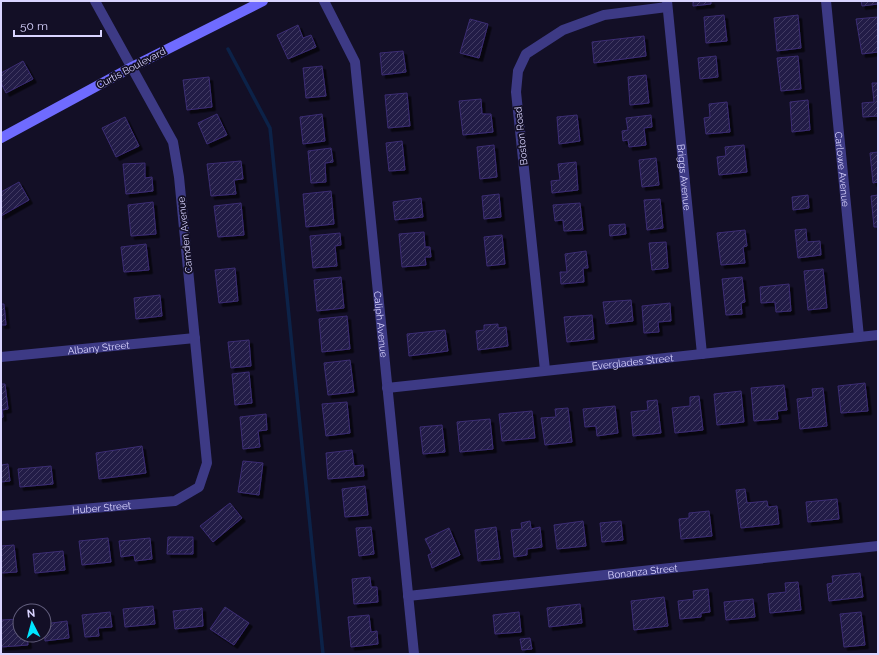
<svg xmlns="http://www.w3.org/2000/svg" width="879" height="655" font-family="Raleway,sans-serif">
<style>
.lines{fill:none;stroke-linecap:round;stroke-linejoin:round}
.stream{stroke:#0c2248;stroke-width:3.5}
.building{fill:url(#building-hatch);stroke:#3b2d73;filter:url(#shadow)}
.street{stroke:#3d3a85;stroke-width:10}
.secondary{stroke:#6f6bff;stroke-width:10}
.labels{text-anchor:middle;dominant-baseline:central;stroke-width:3.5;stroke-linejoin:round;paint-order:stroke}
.street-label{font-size:10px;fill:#d9d4ff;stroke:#130f26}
</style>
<defs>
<pattern id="building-hatch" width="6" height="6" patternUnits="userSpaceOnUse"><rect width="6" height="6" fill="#241b47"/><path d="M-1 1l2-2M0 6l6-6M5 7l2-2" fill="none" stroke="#433b63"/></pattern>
<filter id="shadow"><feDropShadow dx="3.5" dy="3.5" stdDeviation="0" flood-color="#0009"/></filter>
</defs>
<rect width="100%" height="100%" fill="#130f26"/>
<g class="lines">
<path class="stream" d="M228,49L270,128L323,654"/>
</g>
<path class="building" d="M693,1H711V4L693,6Z
M861,1H878V4L862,6Z
M724,15L727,41L706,43L704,17Z
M798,15L801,48L777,51L774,18Z
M878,17V52L862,54L856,19Z
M470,19L488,24L479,58L460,53Z
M298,25L303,38L311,35L316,47L288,59L277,35Z
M644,36L646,56L594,63L592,42Z
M403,51L406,72L382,75L380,53Z
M716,56L718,77L700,79L698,58Z
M798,56L801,89L781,91L777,58Z
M23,61L33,79L6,93L1,83V73Z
M322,66L326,96L306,98L303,68Z
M646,75L649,103L630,105L628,77Z
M209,77L212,107L187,110L183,80Z
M872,83H878V116L863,117L862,103L874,102Z
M407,93L410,126L388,128L385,95Z
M481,99L482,114H491L493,132L463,135L459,101Z
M808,100L810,130L792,132L790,102Z
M727,102L730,132L706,134L704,118L710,117L709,104Z
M217,114L227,135L207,144L198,123Z
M322,114L325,141L303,144L300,117Z
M577,115L580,141L559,144L557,117Z
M651,115L652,127L644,128L646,145L629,147L628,140L623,141L622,131L628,130L626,118Z
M125,117L139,146L116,157L102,128Z
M402,141L405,170L389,171L386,143Z
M494,145L497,177L480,179L477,147Z
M744,145L747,172L719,175L717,157L726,156L725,147Z
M331,148L333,162L325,163L326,182L311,183L308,151Z
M878,152V182L873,183L870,153Z
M656,158L659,185L642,187L639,160Z
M241,161L243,179L234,180L236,194L211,196L207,164Z
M576,162L578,190L552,193L551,181L560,180L558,164Z
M145,163V178L152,177L153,191L126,194L123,164Z
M19,182L29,200L1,216V192Z
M331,191L334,224L306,227L303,194Z
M499,194L501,217L484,219L482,196Z
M808,195L809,208L793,210L792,197Z
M878,195V227H874L871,196Z
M421,198L423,217L395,220L393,202Z
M660,199L663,228L647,230L644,200Z
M153,202L156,234L131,236L128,205Z
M241,203L244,235L218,237L214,206Z
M580,203L583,230L564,231L563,220L555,221L553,205Z
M625,224L626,234L610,236L609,225Z
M806,229L807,242L820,241L821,255L798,258L795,230Z
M745,230L747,246L743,247L745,263L721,265L717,233Z
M424,232L425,247H430L431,257H425L426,265L402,267L399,234Z
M340,233L341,245L335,246L337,266L313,268L310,236Z
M502,235L505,264L487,266L484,237Z
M666,242L668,268L652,270L649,243Z
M146,244L149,270L124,272L121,247Z
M586,251L588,268H583L584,282L561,284L560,272H567L565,254Z
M235,268L238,301L219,303L215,270Z
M823,269L827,308L808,310L804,271Z
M341,277L344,308L317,311L314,280Z
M742,277L745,302L741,303L742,314L726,315L722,279Z
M789,284L791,311L776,312L775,302L761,303L760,287Z
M160,295L162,316L136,319L134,298Z
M631,300L633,321L606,324L603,302Z
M670,303L671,321L658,322L659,332L644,333L642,306Z
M1,304H4L6,325H1Z
M592,315L594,339L567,342L564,317Z
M347,316L350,349L322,352L319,319Z
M498,324V328L506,327L508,346L478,350L476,331L484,330V325Z
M445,330L448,351L409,356L407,334Z
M249,340L251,366L231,368L228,342Z
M350,360L354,392L328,395L324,363Z
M249,372L252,403L235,405L232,374Z
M865,383L868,411L841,413L838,386Z
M1,384H5L8,409L2,410L3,417L1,418Z
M784,385L787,410L777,411L778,419L754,421L751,388Z
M823,388L827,426L800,429L797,399L813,397L812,389Z
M741,391L744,422L717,425L714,394Z
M699,396L703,430L675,433L672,408L690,406V397Z
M657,400L661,433L633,436L631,412L648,410L647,401Z
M347,402L350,433L326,436L322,404Z
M615,406L618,433L597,436L596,426L585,427L583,409Z
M568,408L572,442L545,445L541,418L556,417L555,409Z
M532,411L535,438L502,441L499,414Z
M266,414L267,430L258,431L260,447L243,449L240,417Z
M490,419L493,449L460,452L457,422Z
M442,425L445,452L423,454L420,427Z
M142,446L146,473L99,479L96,453Z
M352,450L354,466L363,465L364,476L328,479L326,453Z
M243,461L263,463L259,495L238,492Z
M8,464L10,481L1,482V465Z
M51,466L53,484L20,487L18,469Z
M365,486L368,515L345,517L342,489Z
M745,489L747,503L767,501L768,507L777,506L779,524L741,528L736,490Z
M837,499L839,519L808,522L806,502Z
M230,503L242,518L213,542L200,526Z
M709,511L712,536L681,539L679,519L689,518V513Z
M530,521L531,529L540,527L542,547L527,549V555L514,557L511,530L522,529L521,523Z
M583,521L586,546L557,549L554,525Z
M621,521L623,540L602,542L600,523Z
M371,527L374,554L359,556L356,528Z
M496,527L500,559L478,561L475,530Z
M449,528L460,555L432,568L428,555L432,553L425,539Z
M168,537H193V554H167Z
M108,538L111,562L82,565L79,541Z
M150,538L152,559L135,561L134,555L121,557L119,541Z
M14,545L17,572L1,573V546Z
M63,551L65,570L35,573L33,554Z
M860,573L863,597L829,601L827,584L833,583L832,576Z
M370,577L371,587H377L378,602L354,604L352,579Z
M798,582L801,610L770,613L768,594L786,592L785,583Z
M708,589L710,612L701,613V617L680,619L678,601L694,599L693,591Z
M664,597L668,626L634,630L631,601Z
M753,599L755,617L726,620L724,602Z
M580,604L582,623L549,627L547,608Z
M153,606L155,624L125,627L123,609Z
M225,607L249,623L234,645L210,629Z
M202,608L203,626L175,629L173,611Z
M110,612L112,627L98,628L99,636L85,637L82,615Z
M519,612L521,632L495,634L493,615Z
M861,612L865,645L844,647L840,614Z
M369,615L371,632L377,631L378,644L351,647L348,617Z
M20,619V635H27L28,645L1,647V620Z
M67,621L69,638L45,641L44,624Z
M530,638L532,649L522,650L520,639Z"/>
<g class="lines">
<g class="street">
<path id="s1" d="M324,1L355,62L414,654"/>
<path id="s2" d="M667,1L702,354"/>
<path id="s3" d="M826,1L859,337"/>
<path id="s4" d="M1,357L195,338"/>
<path d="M545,370L516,92L518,71L526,54L563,30L604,15L667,7"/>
<path id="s5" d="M387,388L878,335"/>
<path id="s6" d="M1,516L175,501L199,487L207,463L179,177L173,142L95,1"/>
<path id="s7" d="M408,596L878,546"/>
</g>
<path class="secondary" d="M1,138L132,67L263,1"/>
</g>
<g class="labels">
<g class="street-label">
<text transform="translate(131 68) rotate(-28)">Curtis Boulevard</text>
<text transform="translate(521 136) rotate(-96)">Boston Road</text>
<text stroke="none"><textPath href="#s3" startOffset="169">Carlowe Avenue</textPath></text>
<text stroke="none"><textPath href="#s2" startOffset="177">Briggs Avenue</textPath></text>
<text transform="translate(185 235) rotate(-96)">Camden Avenue</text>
<text stroke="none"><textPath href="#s1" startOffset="332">Caliph Avenue</textPath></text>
<text stroke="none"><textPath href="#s4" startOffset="98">Albany Street</textPath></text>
<text stroke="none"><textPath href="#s5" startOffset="247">Everglades Street</textPath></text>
<text stroke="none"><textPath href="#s6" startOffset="101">Huber Street</textPath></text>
<text stroke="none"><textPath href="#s7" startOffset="236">Bonanza Street</textPath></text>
</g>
</g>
<rect width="879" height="655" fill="none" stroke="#d9d4ff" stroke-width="4"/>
<g transform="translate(32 623) rotate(354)"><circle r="19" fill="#130f26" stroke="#625e7d"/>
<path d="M0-3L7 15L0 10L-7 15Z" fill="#00e5ff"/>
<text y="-6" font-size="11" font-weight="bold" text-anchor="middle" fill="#d9d4ff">N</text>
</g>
<path d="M14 30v6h87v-6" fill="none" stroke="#d9d4ff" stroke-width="2"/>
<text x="20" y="30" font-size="12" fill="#d9d4ff" stroke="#130f26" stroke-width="3" paint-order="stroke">50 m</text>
</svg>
